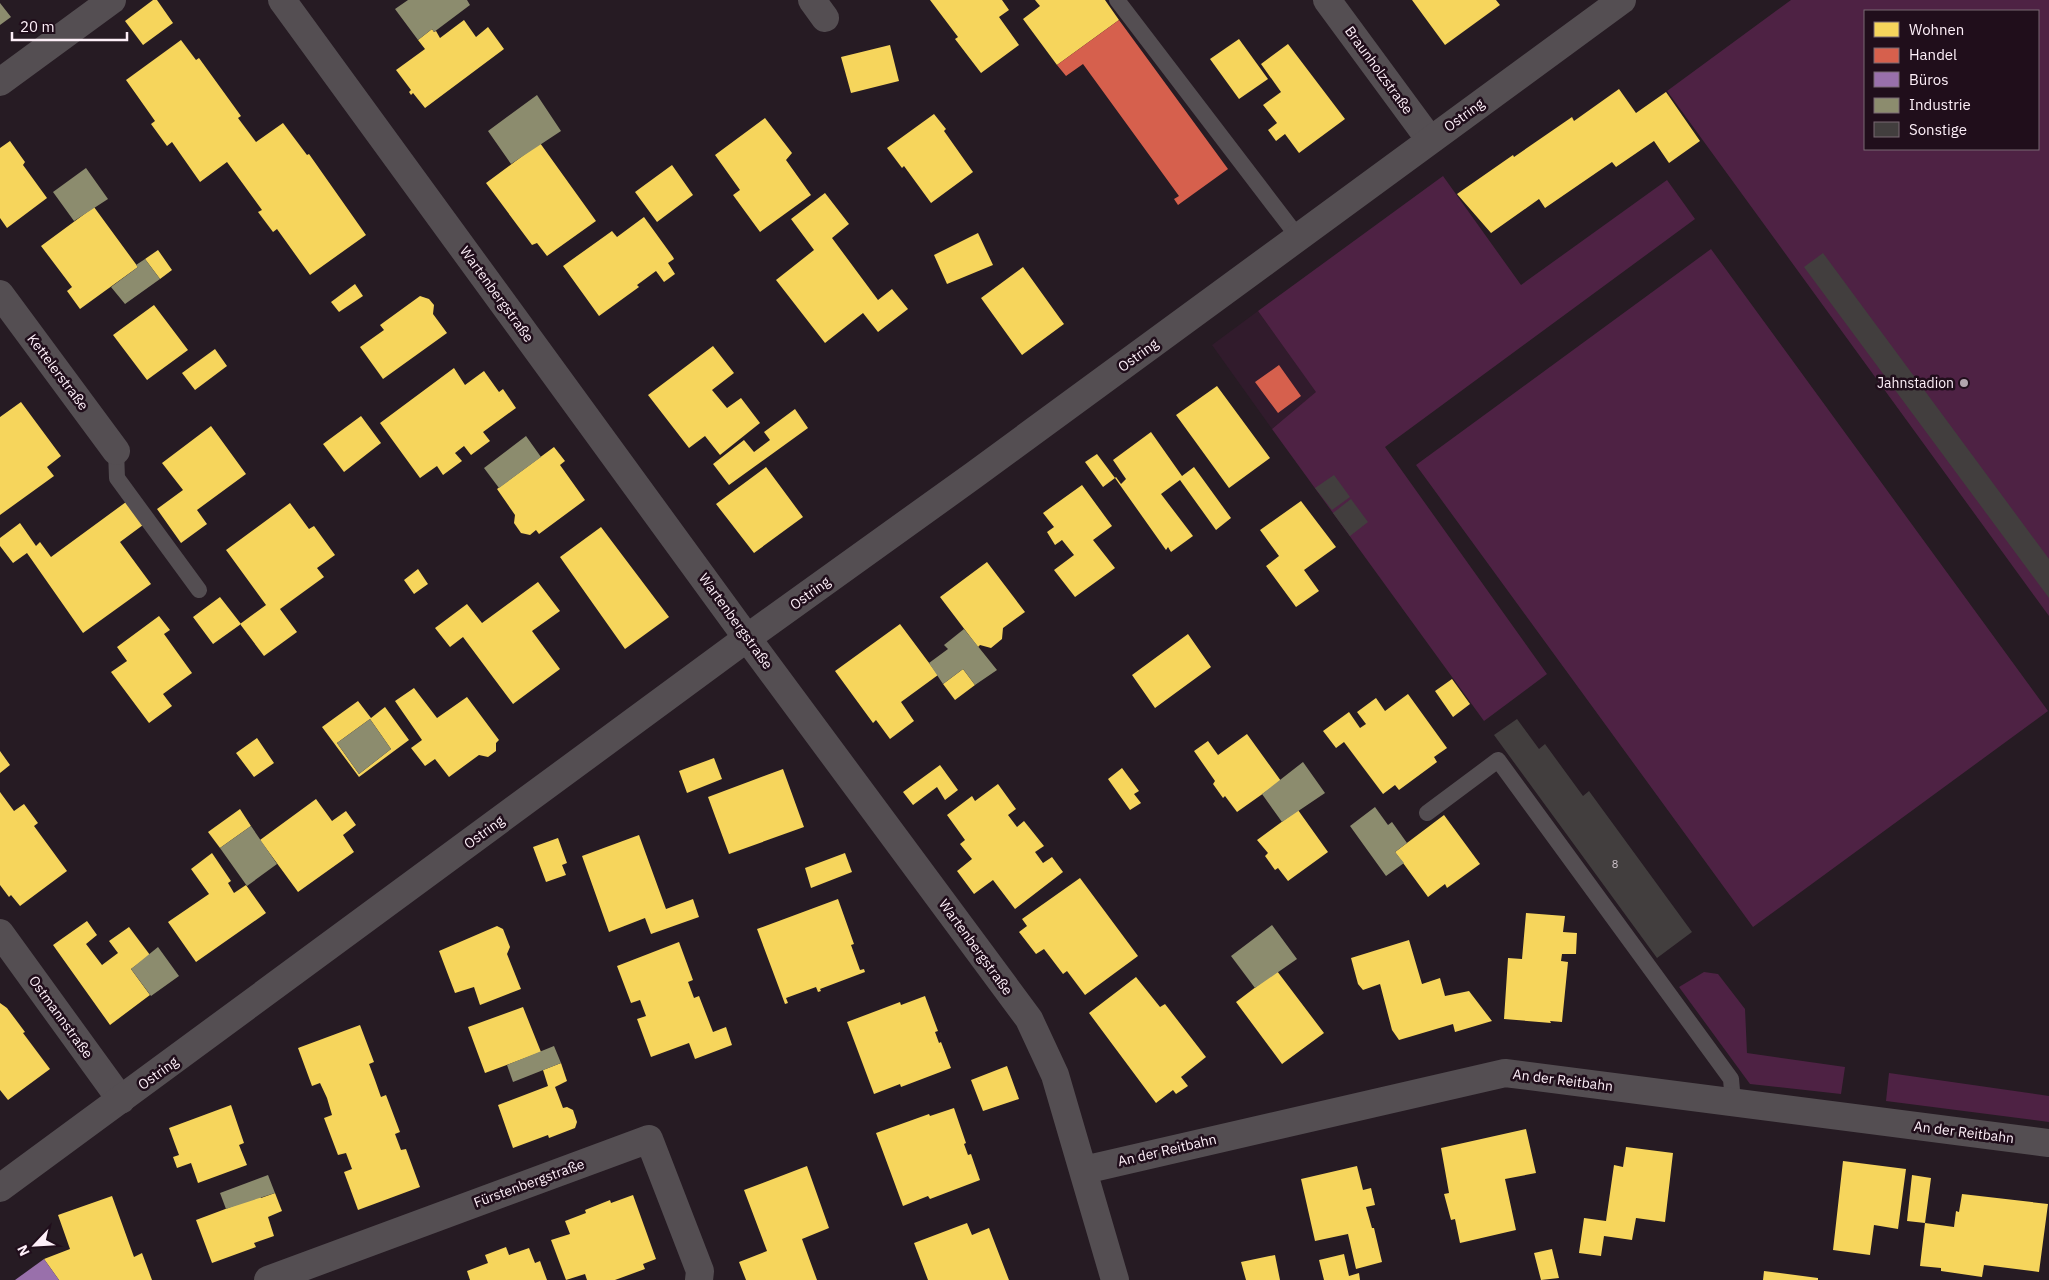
<svg xmlns="http://www.w3.org/2000/svg" width="2049" height="1280" font-family="'IBM Plex Sans',sans-serif">
<style>
.built{fill:#311b2c}
.green{fill:#4e2244;fill-rule:evenodd}
.homes{fill:#f6d55c;fill-rule:evenodd}
.shops{fill:#d6604d}
.offices{fill:#9970ab}
.industry{fill:#8c8c6e}
.building{fill:#423e3e}
.lines{fill:none;stroke-linecap:round;stroke-linejoin:round}
.service{stroke:#544e52;stroke-width:16}
.minor{stroke:#544e52;stroke-width:28}
.tertiary{stroke:#544e52;stroke-width:28}
.poi-dot{fill:#b2a5ad;stroke:#200e1b;stroke-width:2}
.labels{text-anchor:middle;dominant-baseline:central;stroke-width:5;stroke-linejoin:round;paint-order:stroke}
.number-label{font-size:11px;fill:#cec3ca}
.street-label{font-size:14px;fill:#fdeff8;stroke:#200e1b}
.poi-label{font-size:14px;fill:#fdeff8;stroke:#200e1b;text-anchor:end}
</style>
<rect width="100%" height="100%" fill="#261b23"/>
<path class="built" d="M1258,311L1317,392L1272,429L1212,345Z"/>
<path class="green" d="M1791,0H2049V616L1667,91ZM1865,11H2038V149H1865Z
M1443,176L1521,285L1667,180L1695,219L1385,447L1547,674L1484,721L1272,429L1316,392L1258,311Z
M1711,249L2048,711L1753,927L1416,465Z
M1704,972L1718,974L1745,1009L1747,1053L1845,1067L1841,1094L1750,1084L1679,987Z
M1889,1073L2049,1096V1122L1886,1101Z"/>
<path class="homes" d="M153,0H157L173,23L143,45L125,21Z
M930,0H1002L1009,10L999,17L1019,45L981,73L955,39L958,37Z
M1035,0H1105L1119,20L1057,65L1023,19L1040,6Z
M1412,0H1496L1500,5L1445,45Z
M464,20L476,37L488,27L504,49L425,108L413,93L411,95L409,92L411,90L396,70L425,49L418,40L432,29L434,32L436,31L440,38Z
M1239,39L1268,79L1239,99L1210,59Z
M181,40L196,60L199,58L241,116L238,118L256,142L283,123L307,155L309,154L366,235L310,275L277,229L273,232L258,212L262,210L227,162L200,182L172,142L167,146L151,124L155,121L126,80Z
M1288,44L1345,119L1299,153L1285,134L1276,141L1268,130L1277,123L1263,105L1281,92L1261,64Z
M890,45L899,81L851,93L841,57Z
M1619,89L1636,113L1666,92L1700,141L1669,163L1654,141L1616,167L1612,162L1545,208L1539,199L1491,233L1457,194L1513,155L1514,157L1572,117L1574,121Z
M934,114L946,129L944,131L973,172L931,203L904,166L902,168L887,148Z
M765,118L792,153L786,160L811,195L760,232L733,195L740,190L715,155Z
M10,141L25,162L23,165L47,198L7,228L0,218V148Z
M540,143L596,221L547,256L537,243L532,245L486,183Z
M672,165L693,195L657,222L635,192Z
M825,193L849,224L832,238L878,300L892,289L908,309L878,332L863,313L825,343L776,280L814,250L791,219Z
M94,207L138,267L80,309L67,291L72,287L41,246Z
M644,217L673,257L674,259L668,263L675,274L664,282L656,271L637,285L639,287L599,316L563,266L612,231L617,237Z
M978,233L993,265L947,284L934,255Z
M158,250L172,270L160,279L145,259Z
M1023,267L1064,324L1022,355L981,298Z
M355,284L363,296L339,312L331,302Z
M420,296L429,299L434,305L433,314L447,333L383,379L360,347L384,330L380,325Z
M154,305L188,350L147,380L113,335Z
M713,346L734,373L712,390L727,408L741,398L760,423L720,455L705,436L689,448L648,395Z
M215,349L227,366L195,390L182,373Z
M454,368L465,385L484,371L499,392L503,389L516,408L483,432L490,441L471,455L464,446L455,453L462,461L443,475L437,466L420,478L380,423Z
M1217,386L1270,458L1229,488L1176,415Z
M21,402L61,456L47,467L54,476L0,515V417Z
M795,409L808,428L729,485L713,464L744,440L754,452L770,440L764,432Z
M361,416L381,443L344,472L323,444Z
M211,426L246,474L197,510L207,524L181,543L157,509L183,490L162,463Z
M1151,432L1182,476L1194,467L1231,518L1216,530L1180,480L1161,494L1193,536L1171,552L1168,547L1166,550L1115,478L1116,477L1121,484L1126,479L1113,460Z
M554,447L565,461L560,465L585,500L539,534L536,530L530,535L521,533L514,523L515,515L497,489Z
M1097,454L1115,478L1103,487L1085,462Z
M766,467L803,517L754,553L716,504Z
M1082,485L1112,526L1093,540L1115,568L1075,597L1054,570L1074,555L1062,540L1055,545L1047,532L1054,527L1043,513Z
M1301,501L1336,547L1304,570L1319,591L1296,607L1266,566L1279,556L1260,530Z
M126,502L143,525L120,542L151,584L83,633L27,553L13,563L0,546V538L20,523L36,546L40,542L51,557Z
M290,503L309,529L314,526L335,555L317,568L324,577L280,609L297,632L264,656L240,624L266,605L226,550Z
M601,527L669,617L625,649L560,557Z
M987,562L1025,612L1003,628L1002,639L991,648L980,645L978,647L940,597Z
M418,569L428,584L414,594L404,580Z
M538,582L560,611L532,631L560,669L513,704L463,637L450,647L435,628L467,604L482,623Z
M220,597L241,624L213,644L193,617Z
M159,616L170,630L164,634L192,673L163,694L172,706L149,723L111,672L127,661L117,647Z
M900,624L938,675L901,702L914,721L890,739L876,720L873,723L835,671Z
M1188,634L1211,667L1155,708L1132,675Z
M963,669L975,685L955,700L943,684Z
M1452,679L1470,704L1453,717L1435,691Z
M414,688L437,718L467,697L499,740L496,743V751L488,757L479,755L449,777L435,759L425,766L411,748L422,740L395,701Z
M1408,694L1447,748L1434,757L1437,762L1399,790L1395,785L1383,794L1344,742L1336,748L1323,731L1349,712L1360,728L1366,724L1357,712L1376,698L1385,711Z
M358,701L371,718L385,707L409,740L359,777L322,727ZM370,719L391,749L359,774L337,743Z
M1247,734L1281,781L1237,812L1225,796L1223,798L1213,784L1215,781L1194,751L1208,741L1218,755Z
M257,738L274,763L254,777L236,753Z
M0,751L10,765L0,773Z
M714,758L722,779L687,793L679,771Z
M940,765L958,790L945,800L937,787L913,805L903,792Z
M1122,768L1139,791L1134,794L1141,803L1130,810L1108,779Z
M783,769L804,827L729,854L708,797Z
M998,784L1016,809L1008,815L1017,827L1024,821L1044,846L1035,852L1043,863L1052,857L1063,872L1015,909L993,880L974,894L957,871L972,859L960,844L965,840L947,815L972,796L975,801Z
M0,792L14,811L24,804L38,823L34,826L67,871L20,906L11,895L9,897L0,885Z
M316,799L332,821L346,811L356,825L343,835L354,852L298,892L260,840Z
M240,809L251,826L220,848L208,832Z
M1298,810L1328,852L1288,881L1278,868L1275,870L1265,856L1268,853L1257,840Z
M1444,815L1480,864L1447,888L1445,884L1428,897L1395,852Z
M639,835L666,909L693,899L699,917L651,934L645,918L609,932L582,856Z
M558,838L567,863L562,865L566,875L546,882L533,847Z
M212,853L231,881L228,883L234,893L246,885L266,913L196,962L168,922L209,894L191,869Z
M845,853L852,872L811,888L805,868Z
M1080,878L1138,956L1085,995L1067,971L1063,974L1044,949L1036,954L1019,932L1027,926L1022,919Z
M838,899L854,944L851,945L860,970L864,969L865,972L820,989L821,991L818,992L816,987L786,998L788,1003L785,1004L757,929Z
M1526,913L1565,916L1563,932L1577,933L1576,954H1562L1561,961L1568,962L1562,1022L1550,1021L1551,1023L1504,1019L1508,958L1522,959Z
M87,921L97,935L86,944L102,965L118,953L109,941L129,927L150,955L131,969L150,995L110,1025L53,945Z
M497,926L503,929L510,947L507,954L521,989L480,1005L474,987L455,993L439,951Z
M1409,940L1422,984L1440,978L1445,996L1469,991L1492,1021L1455,1032L1453,1024L1399,1040L1392,1030L1380,984L1363,990L1358,984L1351,958Z
M679,942L693,980L688,982L694,998L699,996L713,1032L726,1027L732,1045L695,1059L689,1043L651,1057L637,1019L646,1016L640,1000L631,1003L617,966Z
M1277,971L1324,1033L1282,1064L1236,1002Z
M1136,977L1160,1007L1165,1004L1206,1057L1181,1077L1188,1086L1176,1094L1173,1090L1156,1103L1089,1013Z
M925,996L938,1031L935,1032L939,1043L941,1042L951,1068L901,1087L900,1084L874,1094L847,1022L900,1002L901,1005Z
M0,1003L7,1008L25,1032L23,1033L50,1069L8,1100L0,1090Z
M523,1007L541,1052L485,1073L468,1027Z
M360,1025L374,1062L369,1064L375,1080L381,1097L386,1095L400,1132L395,1134L401,1150L406,1149L420,1187L358,1210L344,1172L352,1169L346,1153L338,1155L324,1118L332,1115L327,1098L320,1083L312,1086L298,1048Z
M561,1063L567,1081L555,1087L563,1108L567,1107L573,1110L577,1122L575,1128L549,1138L548,1135L513,1148L498,1105L548,1086L543,1070Z
M1007,1066L1019,1099L983,1111L971,1080Z
M231,1105L244,1143L239,1145L247,1165L198,1183L191,1163L177,1168L173,1157L179,1155L169,1128Z
M954,1108L966,1143L964,1144L968,1155L971,1154L980,1180L930,1199L928,1196L903,1206L876,1133L929,1114L930,1116Z
M1526,1129L1536,1173L1505,1179L1516,1230L1460,1243L1455,1219L1451,1220L1444,1194L1449,1193L1441,1148Z
M1626,1147L1673,1153L1665,1222L1636,1218L1632,1240L1604,1236L1601,1256L1579,1253L1584,1218L1606,1221L1614,1165L1623,1167Z
M1843,1161L1906,1169L1898,1229L1874,1225L1870,1255L1833,1250Z
M807,1166L829,1228L802,1239L817,1280H746L739,1262L767,1251L744,1190Z
M1357,1166L1363,1190L1371,1188L1375,1205L1366,1207L1372,1228H1374L1382,1262L1356,1269L1348,1234L1315,1241L1301,1179Z
M1912,1175L1931,1178L1925,1223L1907,1221Z
M275,1193L282,1211L268,1217L274,1236L254,1243L256,1247L212,1263L196,1220L260,1196L261,1198Z
M1962,1194L2048,1204L2039,1272L1984,1265L1982,1277L1941,1271V1268L1920,1266L1925,1223L1954,1227L1956,1211L1959,1212Z
M633,1195L656,1259L643,1264L645,1269L615,1280H587L585,1274L566,1280L551,1240L570,1234L565,1221L586,1213L585,1210L610,1200L611,1203Z
M112,1196L134,1257L142,1253L152,1280H59L44,1259L70,1249L58,1215Z
M967,1223L972,1235L989,1228L1009,1280H928L914,1243Z
M506,1247L509,1255L529,1248L535,1263L540,1261L547,1280H470L467,1271L488,1263L485,1255Z
M1552,1249L1559,1278L1541,1280L1534,1253Z
M1344,1254L1349,1276L1359,1273L1360,1280H1324L1319,1260Z
M1275,1255L1280,1280H1246L1241,1262Z
M1764,1271L1818,1278V1280H1763Z"/>
<path class="shops" d="M1119,20L1228,169L1178,205L1174,199L1179,196L1083,64L1066,76L1057,65Z
M1279,365L1301,396L1278,413L1255,382Z"/>
<path class="offices" d="M44,1259L59,1280H15Z"/>
<path class="industry" d="M408,0H467L470,5L434,32L432,29L418,40L395,9Z
M0,3L11,17L0,25Z
M537,95L561,131L511,164L488,131Z
M86,168L108,199L74,221L53,192Z
M145,259L160,279L125,304L111,287L138,267L136,265Z
M526,436L541,457L499,488L484,468Z
M964,629L997,670L975,685L963,669L943,684L929,663L948,649L944,645Z
M370,719L391,749L359,774L337,743Z
M1303,762L1325,793L1282,822L1262,794Z
M1375,807L1388,825L1392,822L1407,843L1395,852L1404,863L1386,876L1350,826Z
M251,826L277,864L247,886L220,848Z
M1272,925L1297,959L1255,988L1231,956Z
M158,947L179,976L151,996L131,969Z
M554,1046L561,1063L513,1082L507,1065Z
M268,1175L275,1193L226,1209L220,1193Z"/>
<path class="building" d="M1823,253L2049,559V598L1804,267Z
M1334,475L1350,497L1332,510L1315,488Z
M1351,499L1368,522L1350,536L1333,513Z
M1517,719L1539,749L1545,744L1583,796L1589,791L1692,932L1657,958L1494,735Z"/>
<g class="lines">
<path class="service" d="M1117,0L1298,237
M116,451L117,478L199,590
M1427,813L1498,760L1731,1079L1733,1102"/>
<path class="minor" d="M282,0L747,638L1029,1019L1055,1075L1115,1280
M812,0L825,18
M1327,0L1430,140
M0,82L112,0
M0,294L116,451
M0,933L121,1100
M1084,1170L1505,1073L2049,1143
M268,1280L649,1139L700,1271L699,1280"/>
<path class="tertiary" d="M0,1188L747,638L974,475L1622,0"/>
</g>
<circle class="poi-dot" cx="1964" cy="383" r="5"/>
<g class="labels">
<g class="number-label">
<text x="1615" y="864">8</text>
</g>
<g class="street-label">
<text transform="translate(1379 70) rotate(54)">Braunholzstraße</text>
<text transform="translate(1464 115) rotate(-36)">Ostring</text>
<text transform="translate(497 294) rotate(54)">Wartenbergstraße</text>
<text transform="translate(1138 355) rotate(-36)">Ostring</text>
<text transform="translate(58 372) rotate(53)">Kettelerstraße</text>
<text transform="translate(810 593) rotate(-36)">Ostring</text>
<text transform="translate(736 621) rotate(54)">Wartenbergstraße</text>
<text transform="translate(484 832) rotate(-36)">Ostring</text>
<text transform="translate(976 947) rotate(54)">Wartenbergstraße</text>
<text transform="translate(61 1017) rotate(54)">Ostmannstraße</text>
<text transform="translate(158 1073) rotate(-36)">Ostring</text>
<text transform="translate(1563 1080) rotate(7)">An der Reitbahn</text>
<text transform="translate(1964 1132) rotate(7)">An der Reitbahn</text>
<text transform="translate(1167 1150) rotate(-13)">An der Reitbahn</text>
<text transform="translate(529 1183) rotate(-20)">Fürstenbergstraße</text>
</g>
<g class="poi-label">
<text x="1954" y="383">Jahnstadion</text>
</g>
</g>
<rect x="1864" y="10" width="175" height="140" fill="#200e1b" stroke="#786873"/>
<rect x="1874" y="22" width="25" height="15" fill="#f6d55c" stroke="#786873"/>
<text x="1909" y="35" font-size="15" fill="#fdeff8">Wohnen</text>
<rect x="1874" y="48" width="25" height="15" fill="#d6604d" stroke="#786873"/>
<text x="1909" y="60" font-size="15" fill="#fdeff8">Handel</text>
<rect x="1874" y="72" width="25" height="15" fill="#9970ab" stroke="#786873"/>
<text x="1909" y="85" font-size="15" fill="#fdeff8">Büros</text>
<rect x="1874" y="98" width="25" height="15" fill="#8c8c6e" stroke="#786873"/>
<text x="1909" y="110" font-size="15" fill="#fdeff8">Industrie</text>
<rect x="1874" y="122" width="25" height="15" fill="#423e3e" stroke="#786873"/>
<text x="1909" y="135" font-size="15" fill="#fdeff8">Sonstige</text>
<g transform="translate(35 1245) rotate(245)" stroke="#200e1b" stroke-width="4" paint-order="stroke">
<path d="M0-4L9 19L0 12L-9 19Z" fill="#fdeff8"/>
<text y="-8" font-size="14" font-weight="bold" text-anchor="middle" fill="#fdeff8">N</text>
</g>
<path d="M12 32v8h115v-8" fill="none" stroke="#fdeff8" stroke-width="2.5"/>
<text x="20" y="32" font-size="15" fill="#fdeff8" stroke="#200e1b" stroke-width="4" paint-order="stroke">20 m</text>
</svg>
